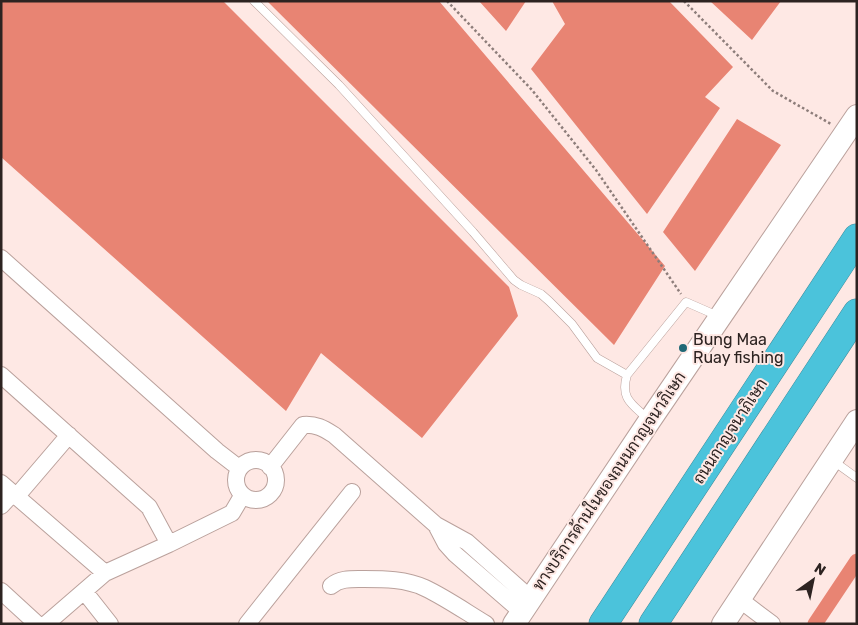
<svg xmlns="http://www.w3.org/2000/svg" width="858" height="625" font-family="Rubik,Sarabun,sans-serif">
<style>
.water{fill:#e88473}
.lines{fill:none;stroke-linecap:round;stroke-linejoin:round}
.canal{stroke:#e88473;stroke-width:15}
.lane-casing{stroke:#baa19c;stroke-width:9}
.street-casing{stroke:#baa19c;stroke-width:18}
.secondary-casing{stroke:#baa19c;stroke-width:24}
.highway-casing{stroke:#408b9a;stroke-width:29}
.path{stroke:#8d7d7a;stroke-width:2.5;stroke-dasharray:2.5 2.5;stroke-linecap:butt}
.lane{stroke:#fff;stroke-width:8}
.street{stroke:#fff;stroke-width:16}
.secondary{stroke:#fff;stroke-width:22}
.highway{stroke:#4bc3db;stroke-width:28}
.poi-dot{fill:#206876;stroke:#fee8e4;stroke-width:2}
.labels{text-anchor:middle;dominant-baseline:central;stroke-width:4;stroke-linejoin:round;paint-order:stroke}
.poi-label{font-size:16px;fill:#2d2321;stroke:#fee8e4;text-anchor:start}
.street-label{font-size:16px;fill:#2d2321;stroke:#fee8e4}
</style>
<rect width="100%" height="100%" fill="#fee8e4"/>
<path class="water" d="M1,1H223L509,287L518,316L422,438L321,353L286,411L1,157Z
M267,1H439L665,266L614,345Z
M479,1H526L506,31Z
M552,1H669L733,67L705,97L720,108L647,214L531,69L565,24Z
M710,1H781L752,40Z
M737,119L781,145L695,271L663,232Z"/>
<g class="lines">
<path class="canal" d="M815,624L857,561"/>
<g class="lane-casing">
<path id="lane" d="M254,1L339,85L473,232L514,280L521,285L541,294L549,301L572,324L597,358L627,375
M648,419C632,404 620,399 627,375L686,302L718,316
M832,460L857,478"/>
</g>
<g class="street-casing">
<path id="street" d="M1,258L217,451L239,468
M1,375L149,507L169,544
M236 480a20 20 0 1 1 40 0a20 20 0 1 1-40 0Z
M270,467L303,425C316,424 323,428 334,435L436,525L467,542L531,599
M1,483L105,573
M16,497L69,435
M1,506L13,493
M436,525L446,544L455,554L522,612
M331,586C340,578 352,579 364,579C384,579 406,579 425,588C446,598 466,612 486,624
M1,591L37,624
M84,591L110,624
M739,599L772,624
M46,624L105,573L169,544L232,513L242,496
M247,624L352,492"/>
</g>
<g class="secondary-casing">
<path id="secondary" d="M514,624L650,420L857,116
M723,624L857,421"/>
</g>
<g class="highway-casing">
<path id="highway" d="M603,624L857,238
M653,624L857,313"/>
</g>
<path class="path" d="M447,1L532,90L596,170L681,294
M684,1L773,91L831,124"/>
<use href="#lane" class="lane"/>
<use href="#street" class="street"/>
<use href="#secondary" class="secondary"/>
<use href="#highway" class="highway"/>
</g>
<circle class="poi-dot" cx="683" cy="348" r="5"/>
<g class="labels">
<g class="poi-label">
<text x="693" y="339">Bung Maa<tspan x="693" dy="18">Ruay fishing</tspan></text>
</g>
<g class="street-label">
<text transform="translate(730 431) rotate(-57)">ถนนกาญจนาภิเษก</text>
<text transform="translate(609 481) rotate(-56)">ทางบริการด้านในของถนนกาญจนาภิเษก</text>
</g>
</g>
<rect width="858" height="625" fill="none" stroke="#2d2321" stroke-width="5"/>
<g transform="translate(813 580) rotate(33)" stroke="#fee8e4" stroke-width="4" paint-order="stroke">
<path d="M0-4L9 19L0 12L-9 19Z" fill="#2d2321"/>
<text y="-8" font-size="14" font-weight="bold" text-anchor="middle" fill="#2d2321">N</text>
</g>
</svg>
